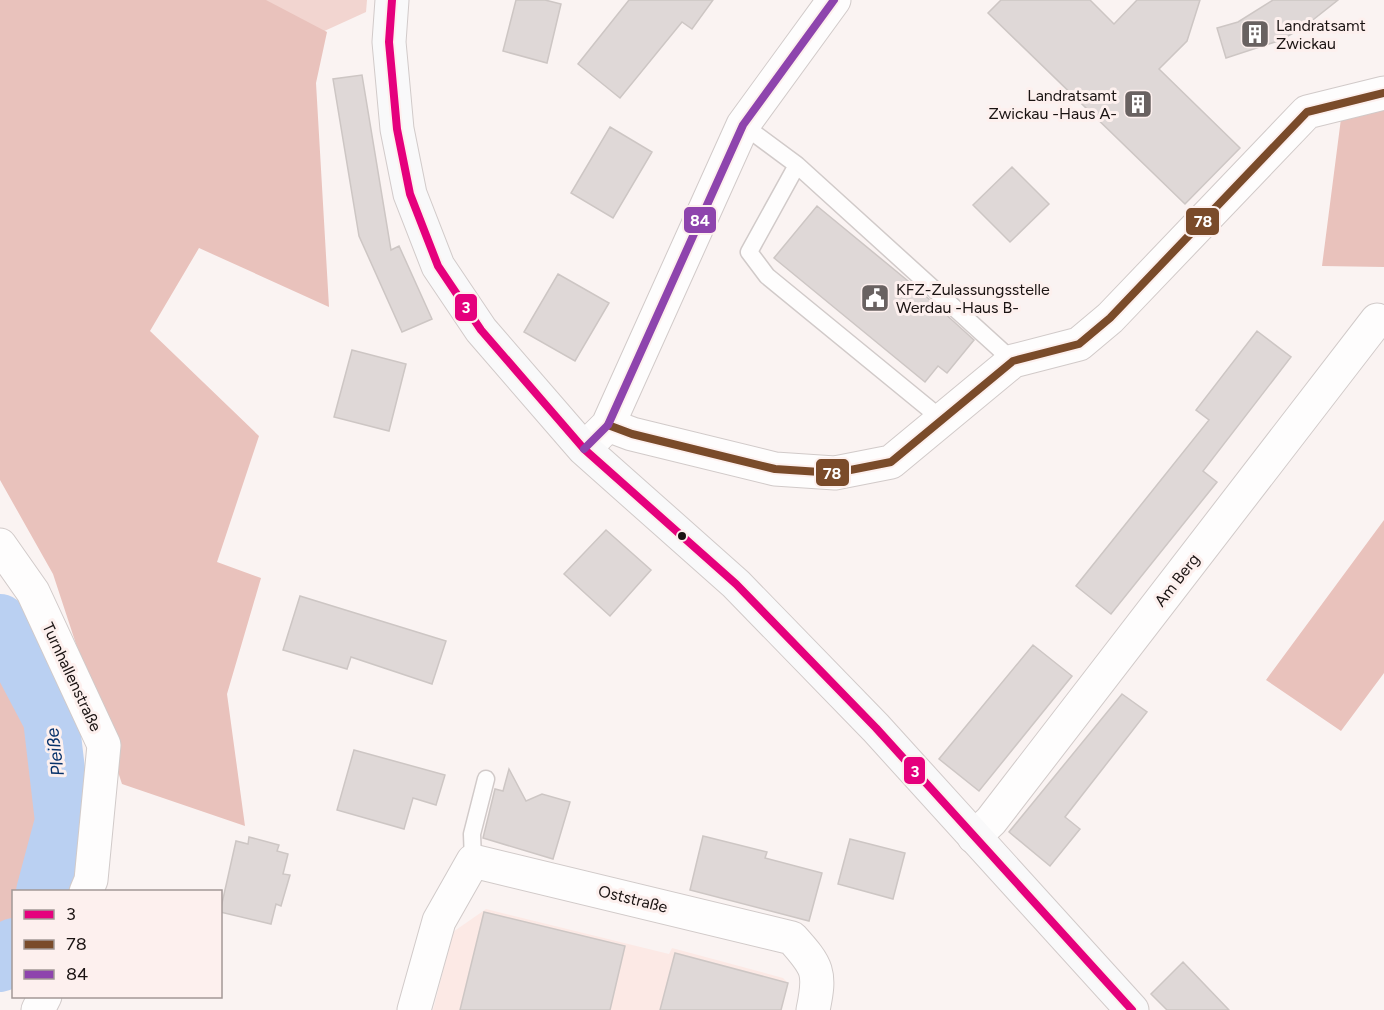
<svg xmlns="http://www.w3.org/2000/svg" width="1384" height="1010" font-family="Figtree,sans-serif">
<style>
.built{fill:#fce9e5}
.green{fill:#f2d5d0}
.forest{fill:#e9c2bc}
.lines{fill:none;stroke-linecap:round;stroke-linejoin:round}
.river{stroke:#bad0f2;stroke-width:56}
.building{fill:#dfd8d7;stroke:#cdc6c4;stroke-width:1.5}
.lane-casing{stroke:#d1cac9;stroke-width:19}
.street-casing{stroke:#d1cac9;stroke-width:35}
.secondary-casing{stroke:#d1cac9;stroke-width:35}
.lane{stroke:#fefdfd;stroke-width:16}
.street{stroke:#fefdfd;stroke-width:33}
.secondary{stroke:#f9f9fa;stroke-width:33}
.bus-1-casing{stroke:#fdf0ee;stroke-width:12}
.bus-2-casing{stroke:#fdf0ee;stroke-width:12}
.bus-3-casing{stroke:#fdf0ee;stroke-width:12}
.bus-1{stroke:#e5007d;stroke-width:8}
.bus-2{stroke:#7a4b2a;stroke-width:8}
.bus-3{stroke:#8e44ad;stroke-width:8}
.bus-dot{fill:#1b1413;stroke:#fdf0ee;stroke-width:2}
.labels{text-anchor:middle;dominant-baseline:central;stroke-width:6;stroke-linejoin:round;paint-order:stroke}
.poi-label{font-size:16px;fill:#1b1413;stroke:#fdf0ee;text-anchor:start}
.street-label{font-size:16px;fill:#1b1413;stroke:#fdf0ee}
.water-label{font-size:18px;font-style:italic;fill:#07326b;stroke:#fdf0ee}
.line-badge{stroke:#fdf0ee;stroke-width:2}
.badge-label{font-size:16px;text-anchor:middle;font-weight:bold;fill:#fff}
</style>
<rect width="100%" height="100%" fill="#faf3f2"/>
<path class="built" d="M486,909L669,954L672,948L783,978L788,983L781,1010H433L453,932Z"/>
<path class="green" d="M262,0H367L366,12L320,33Z"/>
<path class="forest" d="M0,0H266L327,32L316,83L329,307L199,248L150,331L259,436L217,562L261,578L227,694L245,826L122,784L53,574L0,480Z
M1384,93V267L1322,266L1343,103Z
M1384,520V673L1341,731L1266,680Z
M0,622L51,719L63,821L44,891L14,892L13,946L0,964Z"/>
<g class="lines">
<path class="river" d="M0,622L51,719L63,821L44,892
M0,964L14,946"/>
</g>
<path class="building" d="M516,0H545L561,4L547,63L503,51Z
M629,0H713L692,29L682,22L620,98L578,64Z
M1001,0H1090L1114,24L1137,0H1200L1187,41L1159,69L1240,148L1185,204L988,13Z
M1273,0H1338L1304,27L1281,40L1226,58L1217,28L1238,22Z
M362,75L391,250L399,246L432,319L402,332L359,236L333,79Z
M610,127L652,152L613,218L571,193Z
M1012,167L1049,204L1010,242L973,205Z
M817,206L919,290L974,340L947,373L938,366L925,382L774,258Z
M558,274L609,303L575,361L524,332Z
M1257,331L1291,357L1203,471L1217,482L1111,614L1076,586L1209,420L1196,410Z
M352,350L406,364L389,431L334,417Z
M606,530L651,570L610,616L564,574Z
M300,596L446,641L432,684L351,657L347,669L283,650Z
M1033,645L1072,676L979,791L939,759Z
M1122,694L1147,712L1065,817L1080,829L1050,866L1009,832Z
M354,750L445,775L436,805L413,798L404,829L337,810Z
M509,769L526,801L542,794L570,802L553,859L483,838L495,789L503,791Z
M703,836L767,852L765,858L822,873L809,921L690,890Z
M249,837L279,845L277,851L288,854L283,874L290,875L281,906L276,904L271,924L220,912L236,841L248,844Z
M850,839L905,853L893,899L838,884Z
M484,912L625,946L610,1010H460Z
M675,953L788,983L781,1010H660Z
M1183,962L1229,1010H1167L1151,994Z"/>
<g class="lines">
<g class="lane-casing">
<path id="lane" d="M743,125L797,165L749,252L767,276L944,421
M797,165L1013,361
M473,861L472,834L486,779"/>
</g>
<g class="street-casing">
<path id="street" d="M608,425L632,434L775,469L835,473L891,462L1013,361L1079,344L1110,318L1307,112L1384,93
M594,439L608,425L743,125L834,0
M0,545L33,592L104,745L91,880L86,892
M974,837L991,821L1377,320
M38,1010L45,996
M414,1010L439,921L473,861L792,938C818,967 821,972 813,1010"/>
</g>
<g class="secondary-casing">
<path id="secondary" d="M392,0L389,42L397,129L410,194L438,266L481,330L584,449L736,584L876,728L1132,1010"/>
</g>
<use href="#lane" class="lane"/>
<use href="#street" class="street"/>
<use href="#secondary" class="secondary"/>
<g class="bus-1-casing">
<path id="bus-1" d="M392,0L389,42L397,129L410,194L438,266L481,330L584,449L736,584L876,728L1132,1010"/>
</g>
<g class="bus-2-casing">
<path id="bus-2" d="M608,425L632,434L775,469L835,473L891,462L1013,361L1079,344L1110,318L1307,112L1384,93"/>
</g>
<g class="bus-3-casing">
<path id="bus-3" d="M584,449L608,425L743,125L834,0"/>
</g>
<use href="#bus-1" class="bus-1"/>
<use href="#bus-2" class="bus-2"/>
<use href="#bus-3" class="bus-3"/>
</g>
<defs>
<g id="building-square" transform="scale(1.5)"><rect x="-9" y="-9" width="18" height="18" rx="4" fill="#696261" stroke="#fdf0ee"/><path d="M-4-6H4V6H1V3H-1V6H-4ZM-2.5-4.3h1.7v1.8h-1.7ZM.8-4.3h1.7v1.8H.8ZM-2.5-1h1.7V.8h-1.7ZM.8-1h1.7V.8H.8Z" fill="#fff"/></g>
<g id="civic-square" transform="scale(1.5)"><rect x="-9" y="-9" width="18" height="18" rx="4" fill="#696261" stroke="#fdf0ee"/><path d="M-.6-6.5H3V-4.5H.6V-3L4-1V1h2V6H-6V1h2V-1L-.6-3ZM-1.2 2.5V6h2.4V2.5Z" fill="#fff"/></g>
</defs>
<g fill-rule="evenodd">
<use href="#building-square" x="1255" y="34"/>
<use href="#building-square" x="1138" y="104"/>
<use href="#civic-square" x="875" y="298"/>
</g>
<circle class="bus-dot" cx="682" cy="536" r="5"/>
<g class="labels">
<g class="poi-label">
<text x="1276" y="25">Landratsamt<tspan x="1276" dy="18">Zwickau</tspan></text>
<text x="1117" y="95" text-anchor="end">Landratsamt<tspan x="1117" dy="18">Zwickau -Haus A-</tspan></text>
<text x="896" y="289">KFZ-Zulassungsstelle<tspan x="896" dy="18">Werdau -Haus B-</tspan></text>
</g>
<g class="street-label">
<text transform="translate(1177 580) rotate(-52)">Am Berg</text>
<text transform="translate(72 677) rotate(65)">Turnhallenstraße</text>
<text transform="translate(633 899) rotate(14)">Oststraße</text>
</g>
<g class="water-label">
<text transform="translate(55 752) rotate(-97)">Pleiße</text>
</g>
</g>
<g class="line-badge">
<rect x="683" y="206" width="34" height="28" rx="6" fill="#8e44ad"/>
<rect x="1185" y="207" width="35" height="29" rx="6" fill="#7a4b2a"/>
<rect x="454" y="293" width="24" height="29" rx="6" fill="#e5007d"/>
<rect x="815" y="458" width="35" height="29" rx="6" fill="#7a4b2a"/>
<rect x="903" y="756" width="23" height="29" rx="6" fill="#e5007d"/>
</g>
<g class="badge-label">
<text x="700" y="226">84</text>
<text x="1203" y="227">78</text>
<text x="466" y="313">3</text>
<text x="832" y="479">78</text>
<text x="915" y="777">3</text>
</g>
<rect x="12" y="890" width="210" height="108" fill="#fdf0ee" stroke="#a39896" stroke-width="1.5"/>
<rect x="24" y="910" width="30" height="9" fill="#e5007d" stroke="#a39896" stroke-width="1.5"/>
<text x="66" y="920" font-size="18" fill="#1b1413">3</text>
<rect x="24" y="940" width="30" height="9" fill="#7a4b2a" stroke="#a39896" stroke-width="1.5"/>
<text x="66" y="950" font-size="18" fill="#1b1413">78</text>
<rect x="24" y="970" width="30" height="9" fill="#8e44ad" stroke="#a39896" stroke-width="1.5"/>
<text x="66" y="980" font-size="18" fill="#1b1413">84</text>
</svg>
